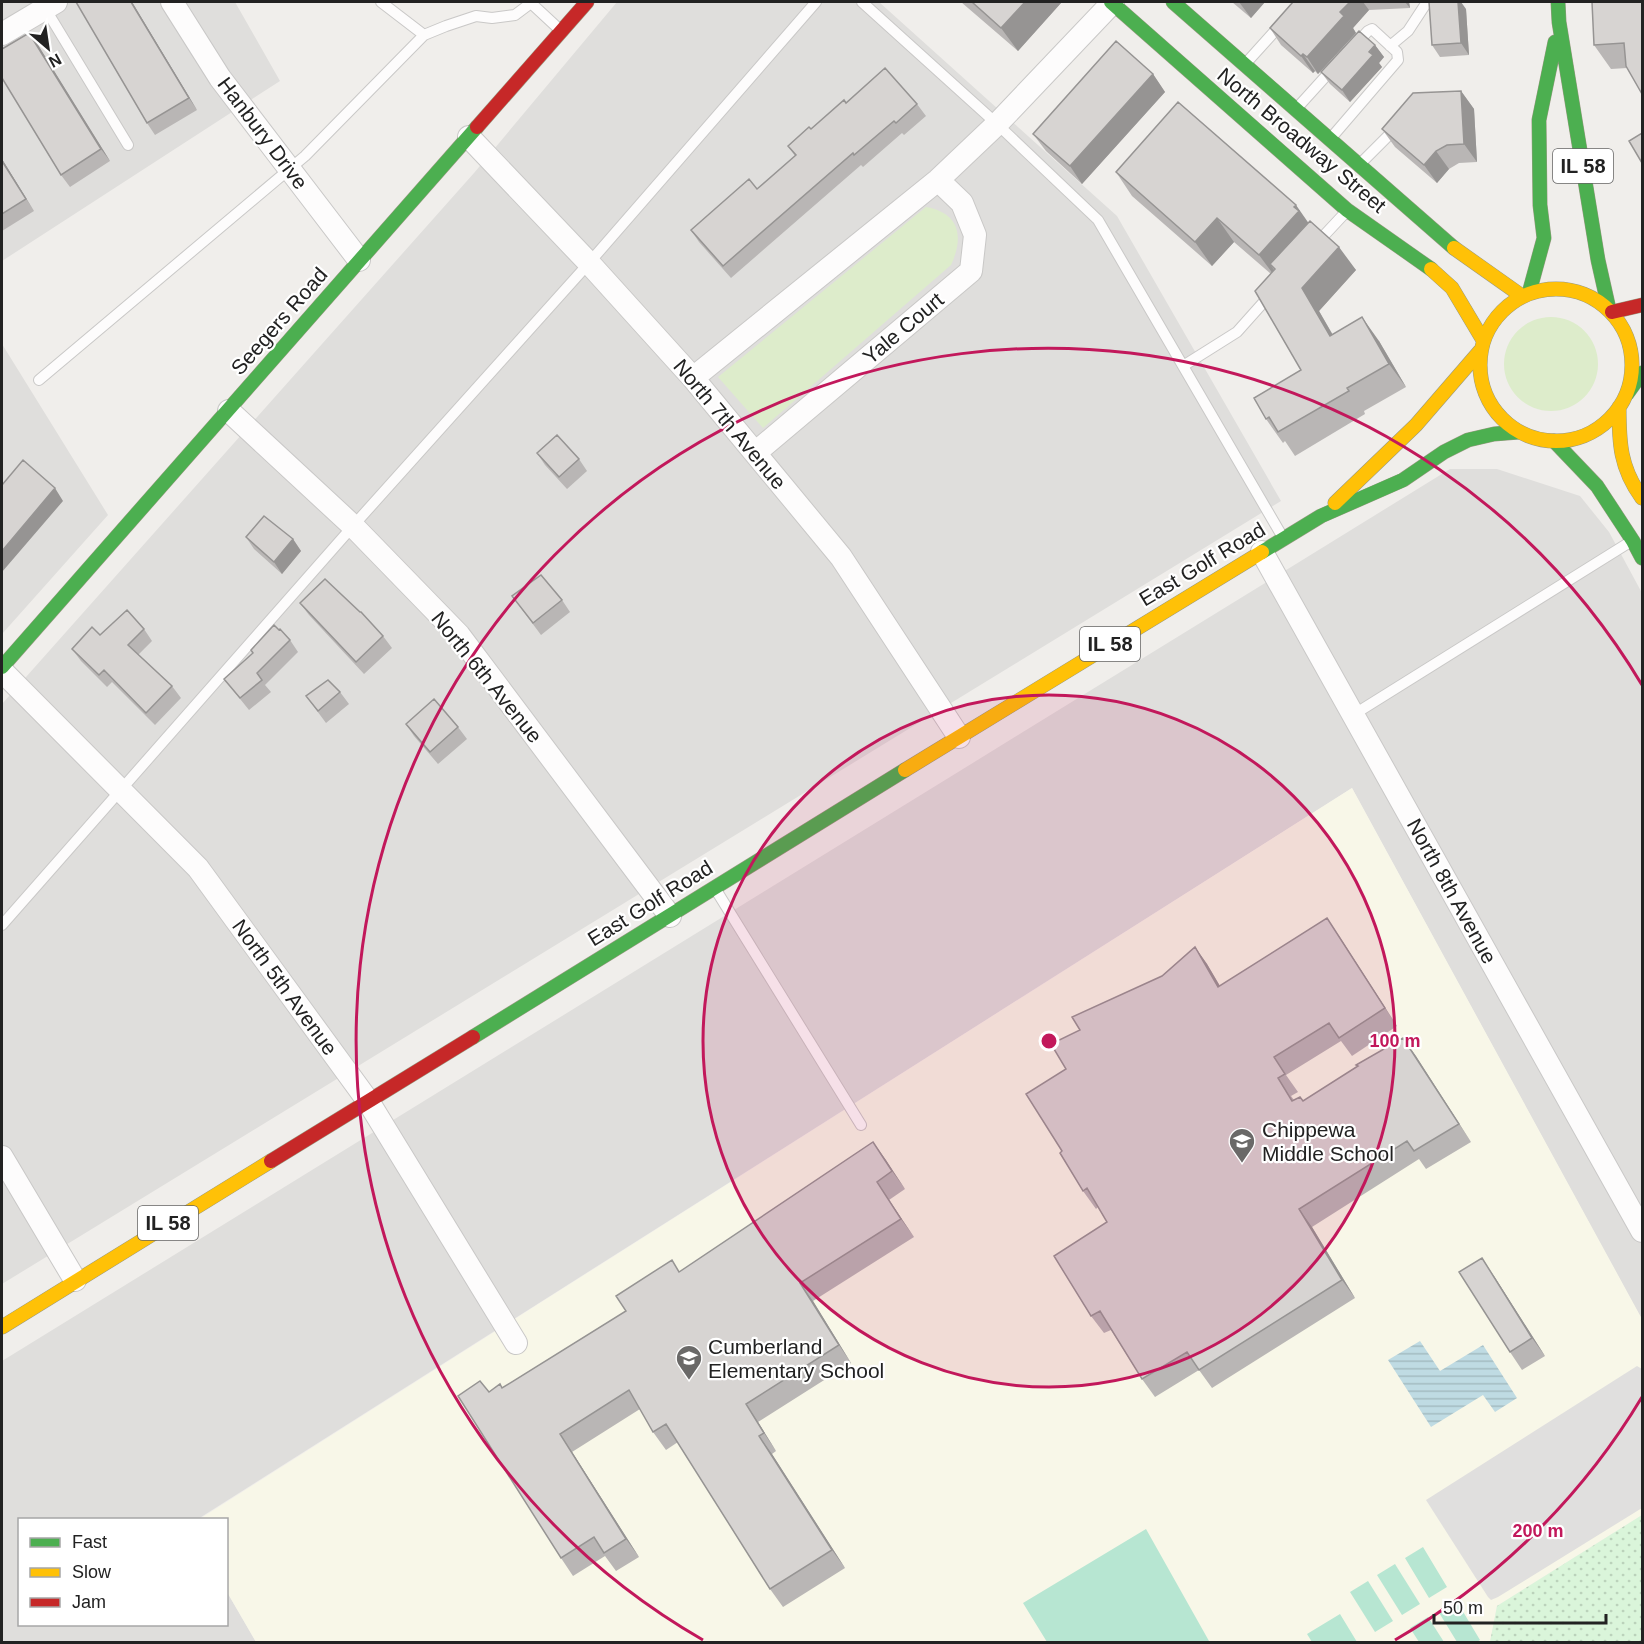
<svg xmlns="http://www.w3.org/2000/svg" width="1644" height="1644" font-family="Helvetica,sans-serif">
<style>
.residential{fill:#dfdedc}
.education{fill:#f8f7e8}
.grass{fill:#ddeccb}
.park{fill:url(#park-dots)}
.pitch{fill:#b7e6d2}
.parking{fill:#e0dfde}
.water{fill:url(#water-rules)}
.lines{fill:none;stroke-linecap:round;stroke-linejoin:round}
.lane-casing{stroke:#c9c8c7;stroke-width:12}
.street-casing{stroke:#c9c8c7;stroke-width:24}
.fast-casing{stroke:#999a82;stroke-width:15}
.slow-casing{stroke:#999a82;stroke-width:15}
.jam-casing{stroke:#999a82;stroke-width:15}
.lane{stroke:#fdfcfc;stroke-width:10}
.street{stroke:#fdfcfc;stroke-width:22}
.fast{stroke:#4caf50;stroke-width:14}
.slow{stroke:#ffc107;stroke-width:14}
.jam{stroke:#c62828;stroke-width:14}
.wall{fill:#b9b6b5}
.shaded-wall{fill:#969493}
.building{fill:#d7d4d2;stroke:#969493;stroke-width:1.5}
.ring{fill:none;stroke:#c2185b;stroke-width:3}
.labels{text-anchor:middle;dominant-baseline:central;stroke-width:4.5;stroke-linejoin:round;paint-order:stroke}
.shield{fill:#fff;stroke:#646464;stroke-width:1.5}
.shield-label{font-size:20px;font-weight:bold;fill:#222}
.street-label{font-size:21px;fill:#222;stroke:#fff}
.poi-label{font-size:21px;fill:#222;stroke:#fff;text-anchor:start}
.centre{fill:#c2185b;stroke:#fff;stroke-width:3}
.ring-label{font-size:18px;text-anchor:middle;font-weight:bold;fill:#c2185b;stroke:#fff;stroke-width:4.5;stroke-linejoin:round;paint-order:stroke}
</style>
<defs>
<pattern id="park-dots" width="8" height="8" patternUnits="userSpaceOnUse" patternTransform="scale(1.5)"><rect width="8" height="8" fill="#daf5da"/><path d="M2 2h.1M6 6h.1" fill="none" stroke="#bbd2bb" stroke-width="1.8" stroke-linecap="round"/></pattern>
<pattern id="water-rules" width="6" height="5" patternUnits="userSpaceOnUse" patternTransform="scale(1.5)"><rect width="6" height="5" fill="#bfdbe3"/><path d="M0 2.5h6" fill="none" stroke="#a4bcc2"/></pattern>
</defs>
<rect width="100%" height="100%" fill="#f0eeeb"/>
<path class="residential" d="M2,2H235L280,81L2,261Z
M617,2H879L1117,216L1281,501L2,1284V704L474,173Z
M2,344L108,515L2,634Z
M1450,469H1497L1580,496L1609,532L1642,593V1320L1352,788L198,1519L20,1520V1624H226L227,1592L256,1642H2V1361Z"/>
<path class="education" d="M1352,788L1642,1319V1515L1497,1606L1490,1642H256L227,1592L226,1520H198Z"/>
<path class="grass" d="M926,207C960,213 964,237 951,265L763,428L718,377Z
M1504 364a47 47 0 1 1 94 0a47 47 0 1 1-94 0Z"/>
<path class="park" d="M1642,1515V1642H1490L1497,1606Z"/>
<path class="pitch" d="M1146,1529L1209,1641L1207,1642H1047L1023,1603Z
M1423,1547L1447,1587L1429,1598L1405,1558Z
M1395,1564L1420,1604L1402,1615L1377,1575Z
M1368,1581L1393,1621L1375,1632L1350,1592Z
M1456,1600L1480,1640L1477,1642H1457L1438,1611Z
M1340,1614L1357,1642H1312L1307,1634Z
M1428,1617L1444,1642H1419L1410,1628Z"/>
<path class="parking" d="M1637,1366L1642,1369V1508L1498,1597L1491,1600L1488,1597L1426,1500Z"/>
<path class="water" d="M1420,1341L1440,1371L1483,1345L1517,1398L1495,1412L1483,1395L1431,1427L1388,1360Z"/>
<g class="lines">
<g class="lane-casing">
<path id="lane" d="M381,2L424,35
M532,2L531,3L559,29
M862,2L997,124L1098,220L1282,536
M45,8L128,145
M1390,46L1408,31L1427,2
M1247,62L1301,2
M1297,108L1335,66
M1331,138L1398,60L1397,52L1372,29L1368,31L1356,44
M1360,164L1396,128
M1317,243L1345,213
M1183,366L1237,332L1270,295
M39,380L305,156L424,35L446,26L476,16L492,18L515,15L531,3
M1353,715L1630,542
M716,890L861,1125
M2,925L353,526L589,263L816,2"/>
</g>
<g class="street-casing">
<path id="street" d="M172,2L220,78L359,260
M2,34L56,2
M469,137L589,263L693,378L841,557L959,737
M693,378L938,180L997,124L1113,2
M229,411L353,526L459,635L670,916
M755,453L971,271L975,235L962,203L938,180
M1262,552L1642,1231
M2,671L198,868L368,1101L516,1343
M2,1157L75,1280"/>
</g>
<g class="fast-casing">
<path id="fast" d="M1111,2L1347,210L1431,269
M1173,2L1454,248
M1558,2L1559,22L1598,260L1609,309
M1529,293L1544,238L1540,205L1539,120L1555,42
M1627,394L1642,373
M1554,441L1597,486L1633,541L1642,558
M1262,552L1321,516L1403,480L1444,452L1468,440L1494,434L1519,432
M2,667L477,127
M473,1037L905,770"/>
</g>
<g class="slow-casing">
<path id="slow" d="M1454,248L1522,296
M1431,269L1452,288L1483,340
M1480 365a76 76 0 1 1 152 0a76 76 0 1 1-152 0Z
M1619,407C1619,443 1620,468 1642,498
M1335,503L1416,425L1480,351
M905,770L1262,552
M2,1327L271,1161"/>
</g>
<g class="jam-casing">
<path id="jam" d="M477,127L587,2
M1612,312L1642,305
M271,1161L473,1037"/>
</g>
<use href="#lane" class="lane"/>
<use href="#street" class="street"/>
<use href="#fast" class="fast"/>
<use href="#slow" class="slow"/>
<use href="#jam" class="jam"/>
</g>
<path class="wall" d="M132,2L197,110L155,135L147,123Z
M961,2H1060L1061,3L1018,51Z
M1232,2H1265L1251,18Z
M1293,2H1409L1410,8L1369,10L1353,28L1356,33L1318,74L1315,71L1313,73L1281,45L1270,28Z
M1642,2L1627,68L1611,69L1594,45Z
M1466,9L1469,55L1440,57L1432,45Z
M38,45L110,161L70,187L61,175Z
M1375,45L1384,57L1379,63L1382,67L1350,102L1330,84L1321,72Z
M1153,74L1165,92L1082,184L1046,151L1033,134Z
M1461,91L1474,109L1477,162L1459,163L1449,169L1437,183L1395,147L1382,129Z
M917,104L926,116L904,135L902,133L863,167L861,165L731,278L699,242L691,230L757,189L795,156L788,146L811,129Z
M2,159L34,211L2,231Z
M1116,172L1308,223L1356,270L1319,311L1333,335L1379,341L1406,387L1364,411L1365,414L1295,456L1285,441L1283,443L1266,419L1301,370L1271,274L1234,242L1212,266L1132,196Z
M537,453L579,459L587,471L567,489L545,465Z
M246,537L293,539L301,551L282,574L254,549Z
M512,596L562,600L570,612L541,635Z
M300,603L383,636L392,648L364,674L309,615Z
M144,629L152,641L138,655L172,686L181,698L155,725L112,682L107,687L81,661L72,649L100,635Z
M290,640L298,652L265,685L271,692L249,710L224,679L253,653L251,650Z
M340,692L349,704L326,723L306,696Z
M406,724L458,727L467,739L438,764L414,736Z
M1339,936L1397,1026L1352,1056L1341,1041L1286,1075L1298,1092L1291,1096L1294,1100L1303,1101L1403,1038L1471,1142L1426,1169L1419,1159L1312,1227L1355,1298L1212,1388L1199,1370L1155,1397L1142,1379L1111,1330L1104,1333L1091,1316L1107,1222L1098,1207L1096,1209L1083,1191L1062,1151L1066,1069L1080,1030L1162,976L1195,947L1207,964L1220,986Z
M873,1142L905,1189L889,1200L914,1237L813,1301L851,1363L758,1422L776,1451L772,1454L845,1568L783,1607L770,1589L678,1442L666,1450L653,1432L640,1409L572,1452L639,1557L616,1571L605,1556L573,1576L561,1558L489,1392L503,1388L626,1311L680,1272Z
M1494,1276L1545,1356L1522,1370L1510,1352Z"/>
<path class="shaded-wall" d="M131,2H132L197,110L189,98Z
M1025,2H1060L1061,3L1018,51L1001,28Z
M1239,2H1265L1251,18Z
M1350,2H1363L1369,10L1353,28L1356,33L1318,74L1307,57L1340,12Z
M1405,2H1409L1410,8Z
M1458,2H1461L1466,9L1469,55L1461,43Z
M29,33L38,45L110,161L101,149Z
M1375,45L1384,57L1379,63L1382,67L1350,102L1342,90Z
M1303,54L1315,71L1313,73L1301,56Z
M1153,74L1165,92L1082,184L1070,166Z
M1461,91L1474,109L1477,162L1464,144Z
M1436,151L1449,169L1437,183L1424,165Z
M2,159L34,211L2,161Z
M1296,205L1312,228L1275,269L1270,264L1278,276L1276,278L1259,255Z
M1217,218L1234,242L1212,266L1195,242Z
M1339,247L1356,270L1319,311L1347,360L1330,336L1302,288Z
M1362,317L1379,341L1406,387L1389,364Z
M55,488L63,501L2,572V551Z
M293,539L301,551L282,574L274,562Z
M1327,918L1339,936L1397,1026L1385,1008Z
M1195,947L1207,964L1231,1005L1218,987Z
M1403,1038L1416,1056L1471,1142L1459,1124Z
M873,1142L886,1160L905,1189L892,1171Z
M877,1182L889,1200L914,1237L901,1219Z
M1299,1209L1312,1227L1355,1298L1342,1280Z
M1482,1258L1494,1276L1545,1356L1532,1338Z
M800,1283L813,1301L851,1363L839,1345Z
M746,1404L758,1422L776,1451L764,1433Z
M560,1434L572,1452L639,1557L626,1539Z
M759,1436L772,1454L845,1568L832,1550Z"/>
<path class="building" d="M76,2H131L189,98L147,123Z
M972,2H1025L1001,28Z
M1293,2H1350L1340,12L1344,16L1307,57L1303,54L1301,56L1270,28Z
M1429,2H1458L1461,43L1432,45Z
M1592,2H1642V94L1626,66L1624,43L1594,45Z
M1359,31L1375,45L1369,52L1373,55L1342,90L1321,72Z
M29,33L101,149L61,175L2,78V49Z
M1116,41L1153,74L1070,166L1033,134Z
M885,68L917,104L896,123L894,121L854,155L853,153L723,266L691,230L749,179L757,189L796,155L788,146L809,127L811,129L844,100L846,103Z
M1461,91L1464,144L1447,145L1436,151L1424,165L1382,129L1413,93Z
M1178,102L1296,205L1294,207L1299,211L1259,255L1217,218L1195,242L1116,172Z
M1642,133V163L1629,141Z
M2,161L26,199L2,214Z
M1310,221L1339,247L1302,288L1330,336L1362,317L1389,364L1347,388L1349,391L1278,432L1269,417L1266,419L1254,398L1301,370L1255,291L1275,269L1270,264Z
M557,435L579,459L559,477L537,453Z
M23,460L55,488L2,551V485Z
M264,516L293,539L274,562L246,537Z
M541,575L562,600L533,623L512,596Z
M325,579L360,612H361L383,636L356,662L300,603Z
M127,610L144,629L128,645L172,686L146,713L104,670L99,675L72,649L92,627L100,635Z
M274,625L279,630L280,629L290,640L257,673L262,680L240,698L224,679L253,653L251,650Z
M328,680L340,692L318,711L306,696Z
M434,699L458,727L430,752L406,724Z
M1327,918L1385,1008L1339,1038L1329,1023L1274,1057L1285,1074L1278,1078L1292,1101L1300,1097L1303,1101L1358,1066L1356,1065L1403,1038L1459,1124L1414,1151L1407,1141L1299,1209L1342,1280L1199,1370L1187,1352L1142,1379L1100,1311L1091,1316L1054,1256L1107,1222L1087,1188L1083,1191L1060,1153L1062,1151L1026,1094L1066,1069L1051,1044L1080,1030L1072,1017L1162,976L1195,947L1218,987Z
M873,1142L892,1171L877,1182L901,1219L800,1283L839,1345L746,1404L764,1433L759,1436L832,1550L770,1589L666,1424L653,1432L629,1390L560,1434L626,1539L604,1553L594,1537L561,1558L458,1396L480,1381L489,1392L500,1384L502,1388L626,1311L616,1296L672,1260L679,1272Z
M1482,1258L1532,1338L1510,1352L1459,1272Z"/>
<circle cx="1049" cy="1041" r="346" fill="#c2185b" fill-opacity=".12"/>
<g class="ring">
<circle cx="1049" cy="1041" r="346"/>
<path d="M1642 1397A692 692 0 0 1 1395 1640M703 1640A692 692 0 1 1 1642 685"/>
</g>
<defs>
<g id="school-pin" transform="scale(1.35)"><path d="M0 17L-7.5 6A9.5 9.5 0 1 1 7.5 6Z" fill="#6a6968" stroke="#fff"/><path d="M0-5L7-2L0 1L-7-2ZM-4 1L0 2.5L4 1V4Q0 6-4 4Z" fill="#fff"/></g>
</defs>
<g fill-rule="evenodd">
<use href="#school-pin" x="1242" y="1141"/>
<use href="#school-pin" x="689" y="1358"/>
</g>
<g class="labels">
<g class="shield">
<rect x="1553" y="149" width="60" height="34" rx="4.5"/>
<rect x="1080" y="627" width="60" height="34" rx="4.5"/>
<rect x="138" y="1206" width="60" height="34" rx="4.5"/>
</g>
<g class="shield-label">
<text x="1583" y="166">IL 58</text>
<text x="1110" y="644">IL 58</text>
<text x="168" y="1223">IL 58</text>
</g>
<g class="street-label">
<text transform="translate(263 133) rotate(53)">Hanbury Drive</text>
<text transform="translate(1302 140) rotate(40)">North Broadway Street</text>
<text transform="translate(279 321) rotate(-49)">Seegers Road</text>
<text transform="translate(903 328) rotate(-40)">Yale Court</text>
<text transform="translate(730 424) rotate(50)">North 7th Avenue</text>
<text transform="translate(1202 564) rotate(-31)">East Golf Road</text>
<text transform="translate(487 677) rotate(51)">North 6th Avenue</text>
<text transform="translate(1452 891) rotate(61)">North 8th Avenue</text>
<text transform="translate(650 903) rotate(-32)">East Golf Road</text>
<text transform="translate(285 987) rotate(54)">North 5th Avenue</text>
</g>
<g class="poi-label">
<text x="1262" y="1129">Chippewa<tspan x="1262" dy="24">Middle School</tspan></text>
<text x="708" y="1346">Cumberland<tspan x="708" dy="24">Elementary School</tspan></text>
</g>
</g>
<circle cx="1049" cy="1041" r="9" class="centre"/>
<g class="ring-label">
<text x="1395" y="1047">100 m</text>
<text x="1538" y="1537">200 m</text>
</g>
<rect width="1644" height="1644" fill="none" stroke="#222222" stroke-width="6"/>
<rect x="18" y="1518" width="210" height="108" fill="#ffffff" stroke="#a7a7a7" stroke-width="1.5"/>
<rect x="30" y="1538" width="30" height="9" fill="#4caf50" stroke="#a7a7a7" stroke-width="1.5"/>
<text x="72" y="1548" font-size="18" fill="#222222">Fast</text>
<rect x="30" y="1568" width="30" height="9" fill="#ffc107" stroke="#a7a7a7" stroke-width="1.5"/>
<text x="72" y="1578" font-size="18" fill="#222222">Slow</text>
<rect x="30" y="1598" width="30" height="9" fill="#c62828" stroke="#a7a7a7" stroke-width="1.5"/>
<text x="72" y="1608" font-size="18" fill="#222222">Jam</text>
<g transform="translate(48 48) rotate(151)" stroke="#ffffff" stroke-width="4.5" paint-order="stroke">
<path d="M0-4.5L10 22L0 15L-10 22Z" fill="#222222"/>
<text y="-9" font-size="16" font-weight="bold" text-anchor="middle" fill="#222222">N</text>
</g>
<path d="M1434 1614v9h172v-9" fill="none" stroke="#222222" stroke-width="3"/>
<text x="1443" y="1614" font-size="18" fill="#222222" stroke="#ffffff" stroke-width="4.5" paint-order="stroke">50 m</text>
</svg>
